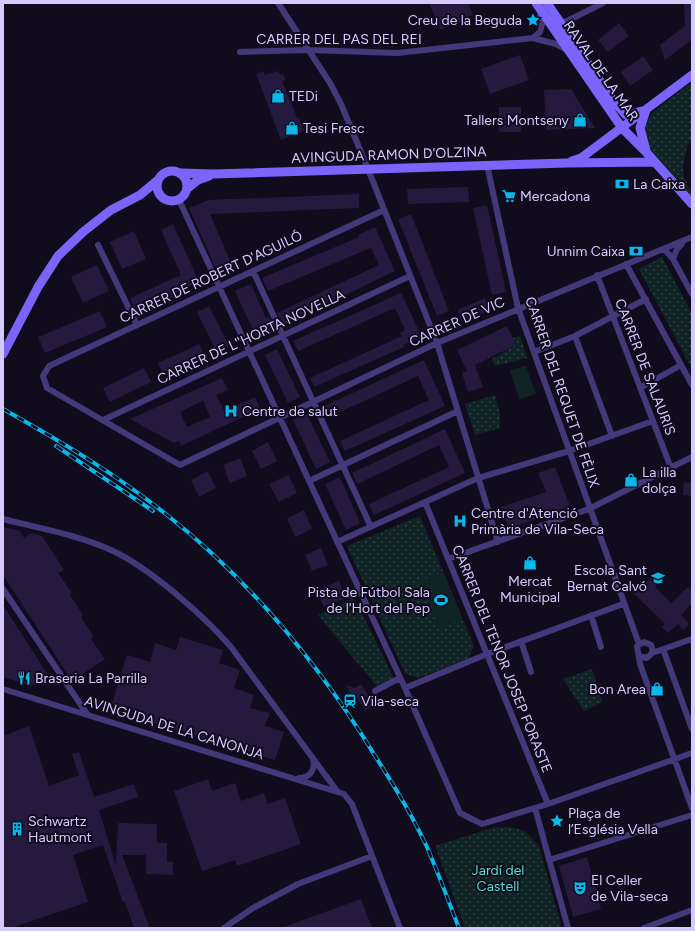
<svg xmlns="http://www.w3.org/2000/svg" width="695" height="931" font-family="Figtree,sans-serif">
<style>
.green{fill:url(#green-dots)}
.pitch{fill:#102426}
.building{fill:#25193d;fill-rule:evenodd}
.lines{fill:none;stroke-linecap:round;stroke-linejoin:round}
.street{stroke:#43397a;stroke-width:6}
.secondary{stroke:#7a64fa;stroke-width:9}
.rail-casing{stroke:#08b8eb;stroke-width:4}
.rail{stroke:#110c1d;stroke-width:2.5;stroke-dasharray:8;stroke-linecap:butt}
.labels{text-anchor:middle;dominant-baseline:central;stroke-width:4;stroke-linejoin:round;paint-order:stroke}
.poi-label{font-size:14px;fill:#d6cafd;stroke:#110c1d;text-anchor:start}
.street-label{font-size:14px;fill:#d6cafd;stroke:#110c1d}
.park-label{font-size:14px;fill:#59d9c9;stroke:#110c1d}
</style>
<defs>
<pattern id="green-dots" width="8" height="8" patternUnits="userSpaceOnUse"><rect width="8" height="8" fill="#102426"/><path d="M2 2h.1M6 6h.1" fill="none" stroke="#324246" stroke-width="1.8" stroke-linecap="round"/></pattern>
</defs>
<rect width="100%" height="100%" fill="#110c1d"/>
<path class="green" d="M692,82V138L687,147L683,167L684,177L692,193V199C679,184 642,149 644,128C645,122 649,117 653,112Z
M662,257L692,314V369L639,269Z
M520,336L527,358L495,366L492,359L516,345L513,338Z
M495,395L500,413V428L475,435L465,404Z
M420,516L474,646L468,659L418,678L405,673L347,546Z
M354,597L395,681L379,689L318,615Z
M592,669L602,702L584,711L563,679Z
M512,827L526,832L539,846L562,928H465L435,846L492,828Z"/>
<path class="pitch" d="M526,366L536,394L519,399L510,370Z
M443,572L462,619L439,628L419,581Z"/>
<path class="building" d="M429,3H468L473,15L441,30Z
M684,3H692V39L665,60L660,45L685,26Z
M619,23L629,36L608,52L598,40Z
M520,55L529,80L490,94L481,69Z
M643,56L653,70L630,86L621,72Z
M263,71L265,75L278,71L280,75L282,73L286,80L282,81L297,118L299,117L304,131L281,140L256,74Z
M571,89L595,128L546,130L544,90Z
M499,107H521V132H499Z
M468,187L469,202L408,204L407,189Z
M359,194V208L210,214L231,263L216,269L189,208L208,200Z
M487,205L506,292L492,295L473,208Z
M411,214L449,311L437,316L398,219Z
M173,224L199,282L176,292L177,295L137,313L130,298L181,275L161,230Z
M375,227L395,271L283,325L277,313L379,265L371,248L268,291L262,278L359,237L358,235Z
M134,231L146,259L122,269L110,242Z
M97,265L109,291L83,303L71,277Z
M251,284L266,318L269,317L274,328L272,330L273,332L257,339L235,291Z
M401,293L422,337L403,345L404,347L314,387L310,378L402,336L400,333L405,330L395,308L298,351L293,341Z
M485,298L490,310L462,322L457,310Z
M209,306L229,346L217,352L197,312Z
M100,311L107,327L45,353L38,337Z
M507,326L516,345L475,365L483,387L468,392L462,373L467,371L457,350Z
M199,344L205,358L164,376L158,363Z
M277,349L300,397L288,403L265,355Z
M424,360L445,406L345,451L340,441L429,400L418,376L327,418L322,407Z
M144,368L151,382L110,402L103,388Z
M222,378L228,390L216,395L224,411L255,397L260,409L181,446L179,441L174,443L130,419ZM203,401L210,417L187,427L180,412Z
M307,414L330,462L316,469L293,420Z
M445,429L465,473L374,515L369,504L449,467L439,445L357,484L352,473Z
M268,442L277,461L261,469L252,451Z
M240,458L247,476L230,483L223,465Z
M555,467L570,506L509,529L501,507L546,492L538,473Z
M208,471L216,488L199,497L191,480Z
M288,475L297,493L279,502L269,484Z
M340,477L360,523L346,530L325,484Z
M684,482L692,483V496L683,495Z
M304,510L312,529L295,537L287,518Z
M3,527L20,531L24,538L31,533L42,536L64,570L58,573L72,593L70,595L83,615L81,617L94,637L91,639L105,659L72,681L3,575Z
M321,548L328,565L312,571L305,555Z
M650,579L657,586L655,587L671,603L688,587L692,591V603L681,615L689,624L683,630L678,624L668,633L662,627L665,624L631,591L638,584L641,588Z
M339,581L346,598L324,607L317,590Z
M3,605L48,675L31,686L3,677Z
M180,637L223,650L219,663L240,670L234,688L254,695L250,708L270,713L265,726L284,732L275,760L110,710L127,655L150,662L155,643L176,650Z
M361,684L374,705L365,711L355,695L351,694L346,685L355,688Z
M29,726L49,786L79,775L72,754L79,752L94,797L134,784L138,797L99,810L116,866L118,823L157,824V843H167V862H173V875L146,874V855H122L150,928H134L125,902H123L103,845L73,855L88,902L11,928H3V736Z
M208,779L212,791L235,783L241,801L264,793L268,804L285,798L301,844L237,866L235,860L202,871L174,791Z
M587,857L601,909L573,917L559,866Z
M361,899L372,928H284V927Z"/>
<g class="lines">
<path class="street" d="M278,3L330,83L341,104L368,169L437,343L498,542
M561,24L603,3
M533,38L540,32L543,21L540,15
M240,52L308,50L398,53L533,38L556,44L567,50
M487,165L518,308L639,644
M179,200L405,688L460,813L482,824L548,804L692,753
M384,210L49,366L43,376L47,388L180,465L437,343L692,237
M98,245L137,325
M664,249L673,259L692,294
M673,259L677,249L682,244
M626,264L692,385
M253,271L371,527
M597,275L671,468
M575,336L612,436
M534,352L575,336L646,299
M640,388L681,365
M103,420L410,276
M309,481L458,411
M425,502L548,804
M3,519C39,528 77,535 111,550C150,568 203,615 231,647L337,791
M337,542L478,478L569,451L653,421
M448,559L589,509L692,457
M3,589L87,714
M591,615L601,647
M521,641L531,672
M663,649L692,729
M652,653L692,639
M639,656L646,658C652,655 654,651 651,645L644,642L637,646L640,664L692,808
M405,688L487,654L623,604
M3,689L344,794L352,804L400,928
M375,691L400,678
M299,778C310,778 316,769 313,759
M535,808L568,928
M549,860L692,815
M224,928L253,908L298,884L372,856
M644,928L692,910"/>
<path class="secondary" d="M536,3L622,128L646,152L692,204
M547,3L615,103L626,115L646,110
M646,151L640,128L646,110
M572,161L581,158L692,75
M157 186a15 15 0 1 1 30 0a15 15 0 1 1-30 0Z
M181,173L213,174L567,163L655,162
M188,188L198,180L209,176
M3,354L38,287L58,256L83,232L111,210L140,195L158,180"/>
<g class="rail-casing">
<path id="rail" d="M3,409C60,441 116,474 167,515C252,582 321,667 377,759C395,787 412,815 426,845C438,872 448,900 459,928
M56,446L153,511"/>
</g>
<use href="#rail" class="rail"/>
</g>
<defs>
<g id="sight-bare" transform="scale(1.08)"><path d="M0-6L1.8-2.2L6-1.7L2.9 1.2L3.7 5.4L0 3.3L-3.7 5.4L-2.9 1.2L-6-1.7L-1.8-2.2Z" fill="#08b8eb" stroke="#110c1d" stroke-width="2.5" paint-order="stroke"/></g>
<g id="shop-bare" transform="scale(1.08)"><path d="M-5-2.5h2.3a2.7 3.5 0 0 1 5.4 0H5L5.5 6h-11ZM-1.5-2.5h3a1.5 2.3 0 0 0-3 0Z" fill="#08b8eb" stroke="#110c1d" stroke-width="2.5" paint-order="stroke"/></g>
<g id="bank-bare" transform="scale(1.08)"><path d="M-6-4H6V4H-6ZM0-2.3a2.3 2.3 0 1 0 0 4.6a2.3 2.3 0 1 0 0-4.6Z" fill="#08b8eb" stroke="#110c1d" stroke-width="2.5" paint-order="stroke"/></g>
<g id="supermarket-bare" transform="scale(1.08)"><path d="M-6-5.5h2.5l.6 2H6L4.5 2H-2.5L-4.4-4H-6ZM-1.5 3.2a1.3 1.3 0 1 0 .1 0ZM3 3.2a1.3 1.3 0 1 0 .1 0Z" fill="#08b8eb" stroke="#110c1d" stroke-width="2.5" paint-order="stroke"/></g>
<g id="hospital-bare" transform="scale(1.08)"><path d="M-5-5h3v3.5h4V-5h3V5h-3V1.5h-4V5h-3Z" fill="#08b8eb" stroke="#110c1d" stroke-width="2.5" paint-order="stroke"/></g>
<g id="school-bare" transform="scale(1.08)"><path d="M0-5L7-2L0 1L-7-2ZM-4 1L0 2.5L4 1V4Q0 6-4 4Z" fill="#08b8eb" stroke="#110c1d" stroke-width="2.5" paint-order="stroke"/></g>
<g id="stadium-bare" transform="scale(1.08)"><path d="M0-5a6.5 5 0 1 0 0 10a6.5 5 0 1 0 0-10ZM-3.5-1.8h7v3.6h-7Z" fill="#08b8eb" stroke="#110c1d" stroke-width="2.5" paint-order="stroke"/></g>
<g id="restaurant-bare" transform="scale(1.08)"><path d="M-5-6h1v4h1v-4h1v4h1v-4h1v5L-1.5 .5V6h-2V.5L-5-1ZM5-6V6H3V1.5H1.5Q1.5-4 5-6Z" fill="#08b8eb" stroke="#110c1d" stroke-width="2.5" paint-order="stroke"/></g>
<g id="station-bare" transform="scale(1.08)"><path d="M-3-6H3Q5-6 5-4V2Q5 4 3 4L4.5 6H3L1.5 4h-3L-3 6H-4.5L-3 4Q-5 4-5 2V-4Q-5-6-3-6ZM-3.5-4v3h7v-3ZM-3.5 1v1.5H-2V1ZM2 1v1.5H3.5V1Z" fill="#08b8eb" stroke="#110c1d" stroke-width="2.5" paint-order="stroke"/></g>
<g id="building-bare" transform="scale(1.08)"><path d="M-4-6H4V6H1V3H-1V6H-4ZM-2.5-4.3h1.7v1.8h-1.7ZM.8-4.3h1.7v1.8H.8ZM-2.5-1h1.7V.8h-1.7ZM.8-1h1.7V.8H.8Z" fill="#08b8eb" stroke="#110c1d" stroke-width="2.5" paint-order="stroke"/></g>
<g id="theatre-bare" transform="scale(1.08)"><path d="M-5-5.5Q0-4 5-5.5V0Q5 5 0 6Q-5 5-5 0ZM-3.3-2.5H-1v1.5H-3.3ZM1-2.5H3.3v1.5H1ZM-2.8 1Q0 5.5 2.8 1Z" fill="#08b8eb" stroke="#110c1d" stroke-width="2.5" paint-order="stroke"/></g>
</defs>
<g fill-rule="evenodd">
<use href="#sight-bare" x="533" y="20"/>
<use href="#shop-bare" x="278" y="96"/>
<use href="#shop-bare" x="580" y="120"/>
<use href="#shop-bare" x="292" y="128"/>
<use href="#bank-bare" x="622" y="184"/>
<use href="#supermarket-bare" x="509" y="196"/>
<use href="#bank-bare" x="636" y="251"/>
<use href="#hospital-bare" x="231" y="411"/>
<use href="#shop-bare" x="631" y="480"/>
<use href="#hospital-bare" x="460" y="521"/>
<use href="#shop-bare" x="530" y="563"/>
<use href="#school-bare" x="658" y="578"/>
<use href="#stadium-bare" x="441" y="600"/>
<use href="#restaurant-bare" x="24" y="678"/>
<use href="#shop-bare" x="657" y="689"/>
<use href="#station-bare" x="350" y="701"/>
<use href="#sight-bare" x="557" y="821"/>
<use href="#building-bare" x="17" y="829"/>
<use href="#theatre-bare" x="580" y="888"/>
</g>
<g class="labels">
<g class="poi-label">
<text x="522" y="20" text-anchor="end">Creu de la Beguda</text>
<text x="289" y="96">TEDi</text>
<text x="569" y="120" text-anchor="end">Tallers Montseny</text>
<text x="303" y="128">Tesi Fresc</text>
<text x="633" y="184">La Caixa</text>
<text x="520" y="196">Mercadona</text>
<text x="625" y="251" text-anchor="end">Unnim Caixa</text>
<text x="242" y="411">Centre de salut</text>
<text x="642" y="472">La illa<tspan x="642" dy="16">dolça</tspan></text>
<text x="471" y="513">Centre d'Atenció<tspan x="471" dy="16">Primària de Vila-Seca</tspan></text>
<text x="647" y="570" text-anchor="end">Escola Sant<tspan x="647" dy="16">Bernat Calvó</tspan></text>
<text x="530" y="581" text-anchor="middle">Mercat<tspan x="530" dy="16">Municipal</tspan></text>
<text x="430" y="592" text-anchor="end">Pista de Fútbol Sala<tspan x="430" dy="16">de l'Hort del Pep</tspan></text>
<text x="35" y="678">Braseria La Parrilla</text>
<text x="646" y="689" text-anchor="end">Bon Area</text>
<text x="361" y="701">Vila-seca</text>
<text x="568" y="813">Plaça de<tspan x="568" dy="16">l’Església Vella</tspan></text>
<text x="28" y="821">Schwartz<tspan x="28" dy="16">Hautmont</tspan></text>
<text x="591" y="880">El Celler<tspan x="591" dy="16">de Vila-seca</tspan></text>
</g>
<g class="street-label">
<text x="339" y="39">CARRER DEL PAS DEL REI</text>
<text transform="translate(601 71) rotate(55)">RAVAL DE LA MAR</text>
<text transform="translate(389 155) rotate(-2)">AVINGUDA RAMON D'OLZINA</text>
<text transform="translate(211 277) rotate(-25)">CARRER DE ROBERT D'AGUILÓ</text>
<text transform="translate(457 322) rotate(-24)">CARRER DE VIC</text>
<text transform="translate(251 337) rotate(-25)">CARRER DE L''HORTA NOVELLA</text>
<text transform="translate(645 367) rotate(69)">CARRER DE SALAURIS</text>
<text transform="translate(562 392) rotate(71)">CARRER DEL REQUET DE FÈLIX</text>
<text transform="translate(502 659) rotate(68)">CARRER DEL TENOR JOSEP FORASTE</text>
<text transform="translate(174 728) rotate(17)">AVINGUDA DE LA CANONJA</text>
</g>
<g class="park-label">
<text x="498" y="870">Jardí del<tspan x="498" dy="16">Castell</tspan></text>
</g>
</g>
<rect width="695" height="931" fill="none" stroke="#d6cafd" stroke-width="8"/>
</svg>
